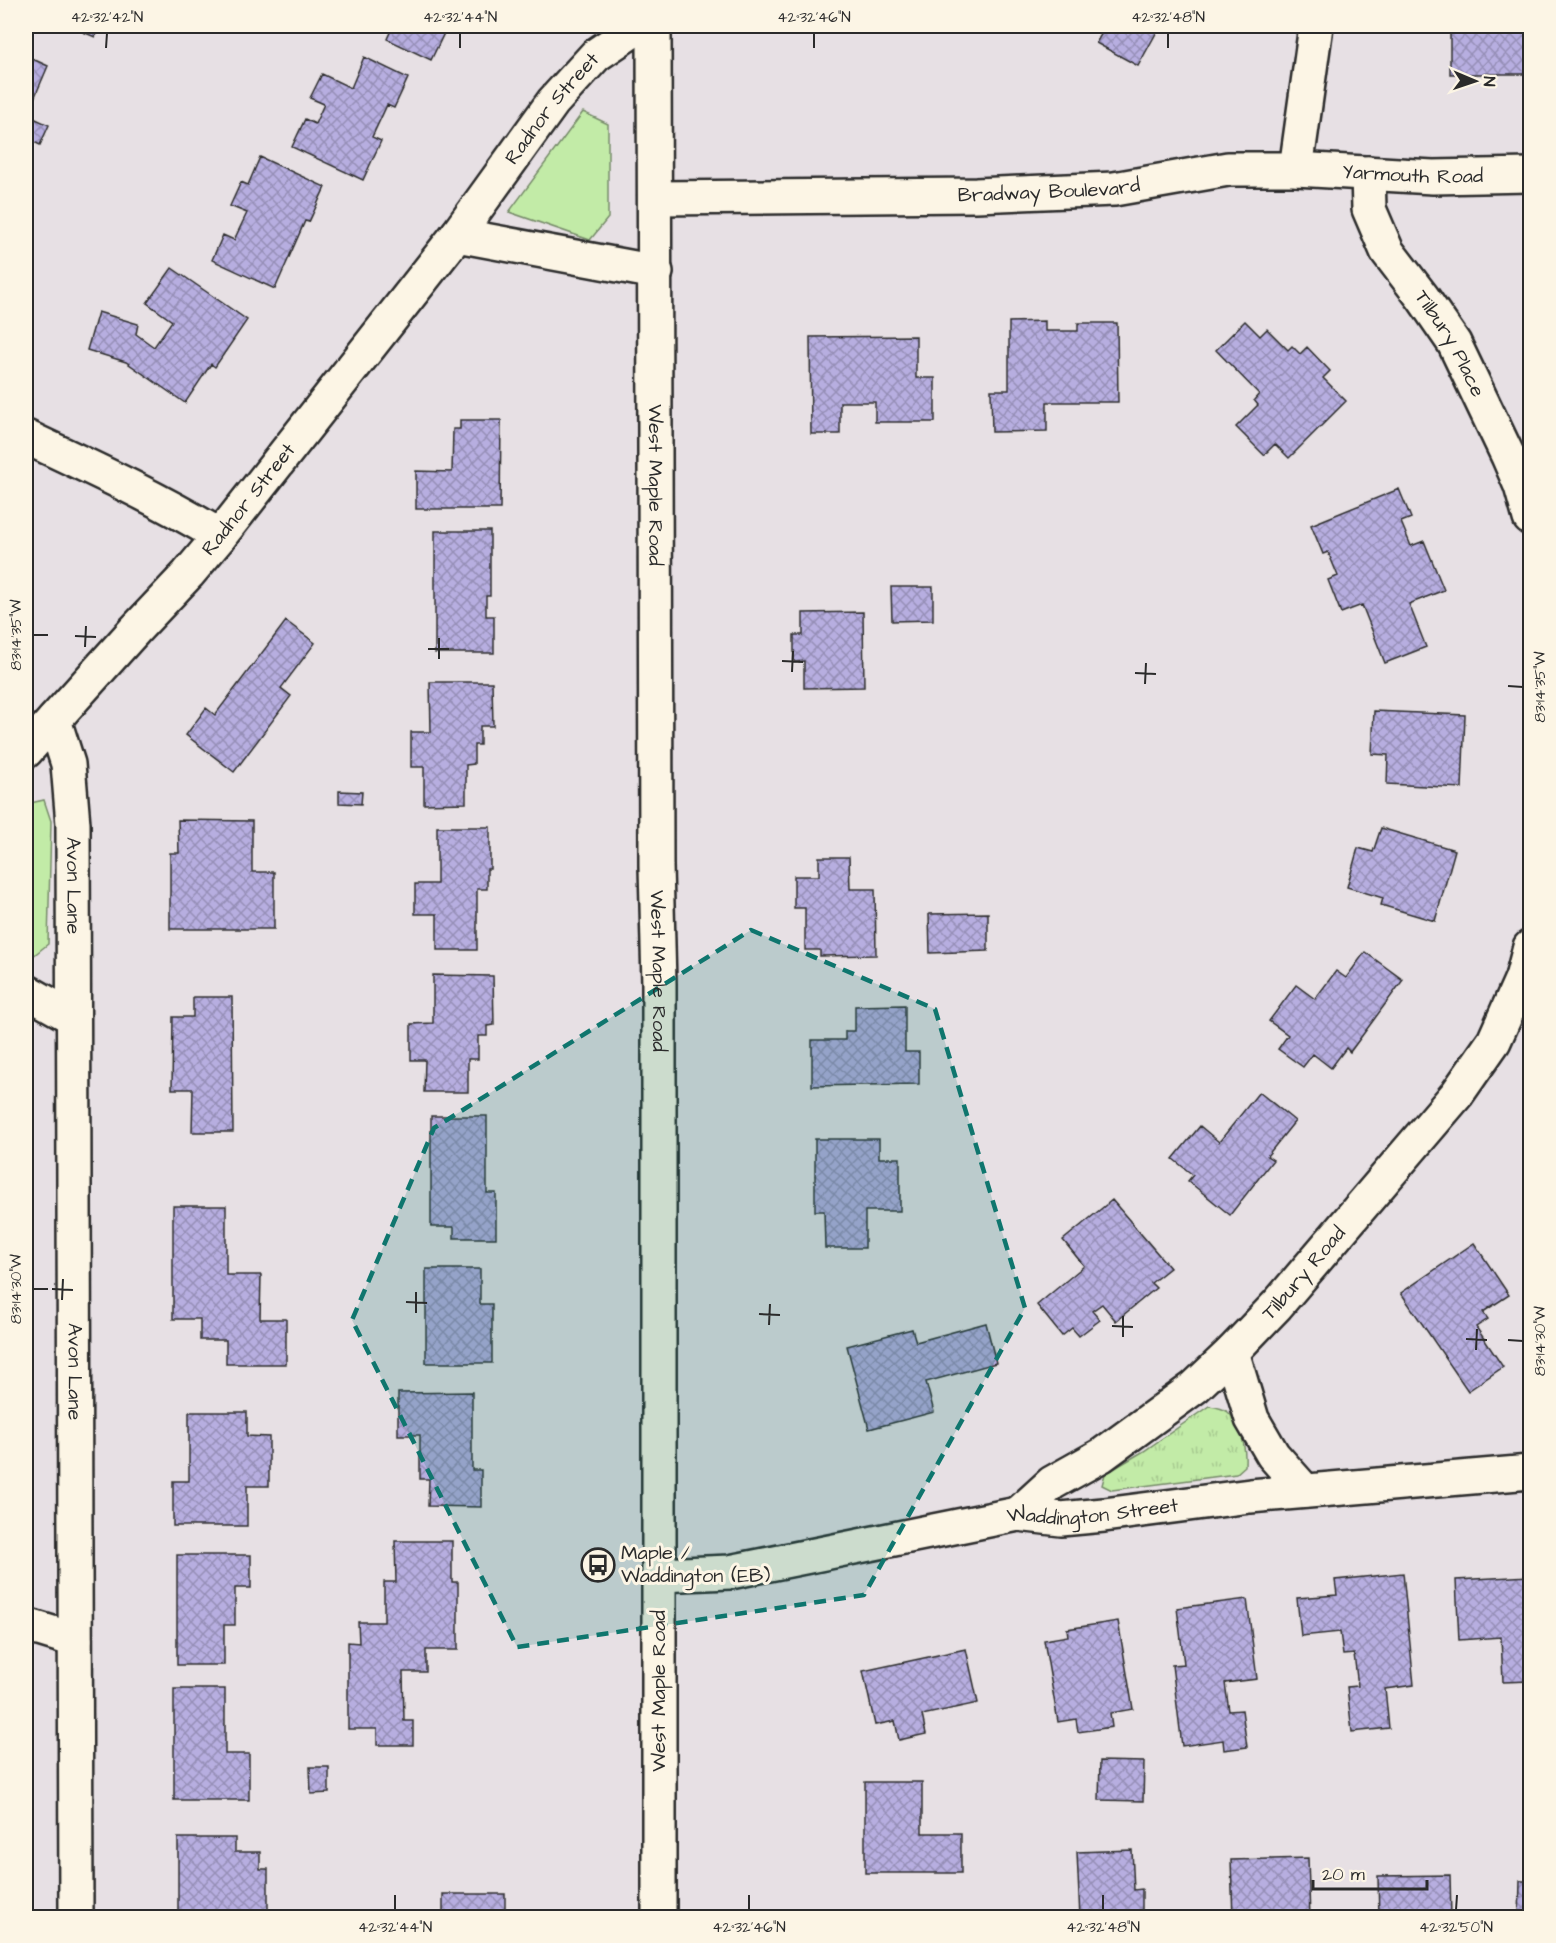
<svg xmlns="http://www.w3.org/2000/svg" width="1556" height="1943" font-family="'Architects Daughter',sans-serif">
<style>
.green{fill:#c2eba7;stroke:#768b69;stroke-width:1.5}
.park{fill:url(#park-tufts);stroke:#768b69;stroke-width:1.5}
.building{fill:url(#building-cross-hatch);stroke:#2b2b2b;stroke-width:1.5}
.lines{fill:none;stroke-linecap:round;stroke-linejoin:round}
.street-casing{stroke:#2b2b2b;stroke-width:38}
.secondary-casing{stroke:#2b2b2b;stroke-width:38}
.street{stroke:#fcf5e5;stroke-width:33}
.secondary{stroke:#fcf5e5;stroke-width:33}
.marked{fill:#0f766e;fill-opacity:0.2;stroke:#0f766e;stroke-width:4.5;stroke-dasharray:12 8;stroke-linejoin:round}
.ticks{fill:none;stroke:#2b2b2b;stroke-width:2}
.labels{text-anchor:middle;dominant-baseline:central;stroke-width:6;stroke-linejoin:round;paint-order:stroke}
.street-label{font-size:20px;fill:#2b2b2b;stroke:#fcf5e5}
.poi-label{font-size:20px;fill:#2b2b2b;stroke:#fcf5e5;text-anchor:start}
.neatline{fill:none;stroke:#2b2b2b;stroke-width:2}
.ticks-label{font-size:15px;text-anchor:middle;fill:#2b2b2b}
</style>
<defs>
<pattern id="park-tufts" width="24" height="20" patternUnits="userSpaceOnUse" patternTransform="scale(1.5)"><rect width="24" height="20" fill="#c2eba7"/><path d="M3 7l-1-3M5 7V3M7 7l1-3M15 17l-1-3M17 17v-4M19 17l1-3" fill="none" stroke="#a7ca90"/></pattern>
<pattern id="building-cross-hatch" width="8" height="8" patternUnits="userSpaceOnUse" patternTransform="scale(1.5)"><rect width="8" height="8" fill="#b7aee0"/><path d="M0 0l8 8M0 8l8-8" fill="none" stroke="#958eb6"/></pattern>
</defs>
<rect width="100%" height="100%" fill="#e7e0e4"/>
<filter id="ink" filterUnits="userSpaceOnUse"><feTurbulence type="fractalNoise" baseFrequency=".0167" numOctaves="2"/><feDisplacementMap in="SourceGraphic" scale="12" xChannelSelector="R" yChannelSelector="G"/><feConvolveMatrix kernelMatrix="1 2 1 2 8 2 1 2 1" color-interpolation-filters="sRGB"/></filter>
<g filter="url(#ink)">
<path class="green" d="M583,112L608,124V218L590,240L509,212Z
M44,800L51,821L48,944L27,961L26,960V804Z"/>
<path class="park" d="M1209,1406C1216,1407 1223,1408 1228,1412C1242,1425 1246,1449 1245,1466L1236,1474L1112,1490L1102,1485L1105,1474L1144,1451Z"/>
<path class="building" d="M69,26H100L95,37Z
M393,26H455L453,29L447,27L431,60L387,39Z
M1106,26H1160L1138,66L1096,43Z
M1450,26H1530V74H1450Z
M26,56L48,66L27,115L49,125L40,145L26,138Z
M364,57L408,78L394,108L387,105L372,137L381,141L363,180L292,147L305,119L315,124L324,104L310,98L322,74L351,88Z
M260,157L325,187L309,222L305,221L275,289L212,260L223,235L234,240L247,213L230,206L241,182L248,185Z
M172,268L247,320L215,367L211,364L185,403L126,362L87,350L98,312L138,324L136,334L154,347L172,321L147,303Z
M1045,321V331H1078V323H1117L1118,402H1047V431L992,432L991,390H1009V322Z
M1245,321L1260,336L1267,329L1288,350L1292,346L1300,354L1307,347L1330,371L1323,378L1346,401L1289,458L1275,444L1264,455L1236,427L1258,405L1254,400L1259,394L1216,350Z
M916,336V378H935V422H875V402H840V434H811L810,337Z
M460,420H501L500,509H416V471L452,472L453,429H460Z
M1399,489L1411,518L1401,522L1411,546L1424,541L1444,590L1409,604L1426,647L1385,663L1362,605L1341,613L1328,580L1338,576L1328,552L1323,554L1311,525Z
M435,531H490V596H486V616H494V653H435Z
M891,587H933V620L892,621Z
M863,612L864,687L804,688V661L794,662V635H803V613Z
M286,621L315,643L281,688L291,696L234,772L186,735L206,708L215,715Z
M430,682H492L493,726H480V745H474V764L466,765V803L424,804V767H411V732H431Z
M1374,711L1465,715L1462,788L1387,784L1388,755L1372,754Z
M339,791L362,792L361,804L339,803Z
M178,820L252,821V872H274V929H170V853H179Z
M437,827H490V869H487V889H477V950H437V914H415V884H437Z
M1381,828L1455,850L1435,921L1381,905L1383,898L1347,887L1358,848L1373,852Z
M819,857H849L850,889H875L876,955L820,956V950H805V908H794V876H819Z
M988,913V951L930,953L929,914Z
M1365,952L1403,980L1350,1052L1346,1048L1331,1068L1313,1054L1303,1067L1278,1049L1288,1035L1269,1021L1296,985L1315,999L1336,971L1346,978Z
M433,975L493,976L494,1025L487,1026V1036H478V1059H468V1092H424L425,1060H411V1024L433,1023Z
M193,997H232L233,1132H192L193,1089H172L173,1017H193Z
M905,1005V1052H919V1084L812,1086V1040H845V1031H855V1006Z
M1259,1092L1295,1121L1267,1156L1273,1160L1230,1215L1188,1181L1193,1175L1173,1159L1200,1126L1219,1142Z
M431,1116H487V1193H496V1238H454V1227H431Z
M815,1139H879V1158H900V1211H865V1248H825L824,1211H815Z
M1112,1200L1170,1268L1151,1283L1156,1288L1116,1321L1102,1304L1092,1311L1100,1320L1079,1336L1072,1328L1062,1336L1037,1305L1084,1266L1063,1240Z
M173,1206H226V1275H261L260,1319H286V1364H226V1340H200V1319H173Z
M1474,1243L1509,1295L1483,1312L1488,1319L1476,1327L1503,1367L1468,1391L1401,1293Z
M426,1269H480V1304H492V1363H426Z
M986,1323L996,1363L926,1382L934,1412L869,1429L847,1346L912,1329L916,1342Z
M472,1392V1470H481V1507L428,1506L429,1479H420V1435H398V1393Z
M189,1412H247V1436L269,1437V1486H247V1526H173V1481H189Z
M395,1541H452V1582H458V1650H426V1672H403L404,1721H413V1745H377V1729H348V1642L359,1643L358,1622H384V1582H396Z
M177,1555H251V1588H235V1625H224V1665H177Z
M1403,1573L1414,1685L1385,1689L1389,1728L1352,1732L1347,1687L1358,1686L1354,1654L1343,1655L1340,1632L1301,1636L1297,1598L1337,1595L1335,1580Z
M1530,1576V1681L1503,1682L1501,1637L1459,1640L1456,1580Z
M1247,1599L1257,1679L1225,1683L1229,1711L1242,1710L1247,1747L1224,1750L1223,1740L1182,1746L1172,1665L1184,1664L1177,1608Z
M1118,1621L1133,1709L1110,1713L1112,1727L1078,1732L1076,1719L1058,1722L1044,1640L1068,1636L1067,1629Z
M966,1649L978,1703L922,1715L926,1734L899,1740L895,1721L875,1725L863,1671Z
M174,1689H225V1754H249V1800H174Z
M1100,1761L1144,1762L1143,1801L1099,1800Z
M310,1767H329V1793L311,1794Z
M865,1782H922V1833H961V1873H865Z
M178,1838H235V1852H260V1869H268V1911H252L253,1918H189V1914H178Z
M1132,1850L1134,1890L1142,1889V1918H1080L1077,1852Z
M1308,1858L1310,1918H1233L1231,1860Z
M1450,1875L1451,1918H1379L1378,1876Z
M1520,1881H1530V1918H1519Z
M443,1894H505V1918H443Z"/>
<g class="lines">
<g class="street-casing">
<g id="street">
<path id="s1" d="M1296,169L1433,177L1530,175"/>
<path id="s2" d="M1368,173L1369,209L1387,251L1423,298L1454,343L1508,456L1521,486L1530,518"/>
<path id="s3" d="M656,198L976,195L1114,189L1228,169H1296L1316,26"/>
<path d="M457,235L656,272"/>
<path d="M26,437C92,468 157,498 220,536"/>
<path id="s4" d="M54,720L68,764L73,824L76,1918"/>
<path id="s5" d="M26,751L135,630L188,574L220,536L457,235L553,102L596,55L639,26"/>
<path d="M1522,978L1530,947"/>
<path d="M26,991L72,1017"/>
<path d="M1232,1352L1252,1419L1273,1455L1305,1491"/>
<path id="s6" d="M1018,1514L1052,1483L1102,1455L1195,1387L1232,1352L1277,1305L1457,1094L1494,1041L1522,978L1530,977"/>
<path id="s7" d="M659,1575L730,1572L1018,1514L1061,1519L1104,1515L1250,1496L1530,1472"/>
<path d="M26,1625L75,1640"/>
</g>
</g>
<g class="secondary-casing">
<g id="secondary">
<path id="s8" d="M654,26L656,866L659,984V1918"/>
</g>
</g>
<use href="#street" class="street"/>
<use href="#secondary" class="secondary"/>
</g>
</g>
<path class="marked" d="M751,930L935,1009L1025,1308L864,1595L517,1647L352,1320L434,1128Z"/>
<path class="ticks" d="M106,48L107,33M460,48V33M814,48V33M1168,48V33M33,635H48M75,636L96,637M85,647L86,626M428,649H449M439,659V638M782,661L803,662M792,672L793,651M1135,673L1156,674M1145,684L1146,663M1508,686L1523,687M33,1289H48M52,1289L73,1290M62,1300L63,1279M406,1302L427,1303M416,1313V1292M759,1314L780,1315M769,1325L770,1304M1112,1326L1133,1327M1123,1337V1316M1466,1339L1487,1340M1508,1340L1523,1341M1476,1350L1477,1329M395,1910V1895M749,1910V1895M1103,1910V1895M1456,1910L1457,1895"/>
<defs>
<g id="bus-ring" transform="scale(1.725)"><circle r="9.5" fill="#fcf5e5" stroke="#2b2b2b" stroke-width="1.5"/><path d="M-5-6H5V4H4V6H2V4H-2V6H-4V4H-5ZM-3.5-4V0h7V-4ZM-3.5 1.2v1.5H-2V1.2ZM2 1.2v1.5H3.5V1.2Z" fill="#2b2b2b"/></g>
</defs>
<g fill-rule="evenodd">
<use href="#bus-ring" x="598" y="1565"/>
</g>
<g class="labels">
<g class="street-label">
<text stroke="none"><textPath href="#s5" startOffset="831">Radnor Street</textPath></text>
<text stroke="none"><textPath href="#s1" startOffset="117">Yarmouth Road</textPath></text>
<text stroke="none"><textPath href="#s3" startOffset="393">Bradway Boulevard</textPath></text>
<text stroke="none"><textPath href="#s2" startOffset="194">Tilbury Place</textPath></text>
<text stroke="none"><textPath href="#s8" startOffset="459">West Maple Road</textPath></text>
<text stroke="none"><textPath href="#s5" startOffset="336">Radnor Street</textPath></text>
<text stroke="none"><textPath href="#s4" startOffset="168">Avon Lane</textPath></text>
<text stroke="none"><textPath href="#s8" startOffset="945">West Maple Road</textPath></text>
<text stroke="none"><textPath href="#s6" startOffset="376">Tilbury Road</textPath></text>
<text stroke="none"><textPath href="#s4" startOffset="654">Avon Lane</textPath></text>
<text stroke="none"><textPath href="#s7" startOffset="440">Waddington Street</textPath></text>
<text transform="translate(659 1691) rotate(-90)">West Maple Road</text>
</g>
<g class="poi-label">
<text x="621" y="1553">Maple /<tspan x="621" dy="23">Waddington (EB)</tspan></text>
</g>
</g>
<rect width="1556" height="1943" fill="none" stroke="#fcf5e5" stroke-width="66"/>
<g transform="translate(1475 81) rotate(92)" stroke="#fcf5e5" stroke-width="4.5" paint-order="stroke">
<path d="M0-4.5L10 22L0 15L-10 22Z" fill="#2b2b2b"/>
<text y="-9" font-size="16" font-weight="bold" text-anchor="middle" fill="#2b2b2b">N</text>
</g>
<path d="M1313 1880v9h114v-9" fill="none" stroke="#2b2b2b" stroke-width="3"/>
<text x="1322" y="1880" font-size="18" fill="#2b2b2b" stroke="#fcf5e5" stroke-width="4.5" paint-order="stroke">20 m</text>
<rect x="33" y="33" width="1490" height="1877" class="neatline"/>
<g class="ticks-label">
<text x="107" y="22">42°32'42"N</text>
<text x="460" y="22">42°32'44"N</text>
<text x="814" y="22">42°32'46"N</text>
<text x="1168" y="22">42°32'48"N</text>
<text transform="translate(16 635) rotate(-90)" y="5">83°14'35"W</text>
<text transform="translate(1540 687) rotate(-90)" y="5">83°14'35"W</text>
<text transform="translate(16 1289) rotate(-90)" y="5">83°14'30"W</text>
<text transform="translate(1540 1341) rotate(-90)" y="5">83°14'30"W</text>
<text x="395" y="1932">42°32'44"N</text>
<text x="749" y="1932">42°32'46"N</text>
<text x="1103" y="1932">42°32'48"N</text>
<text x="1456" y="1932">42°32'50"N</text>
</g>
</svg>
